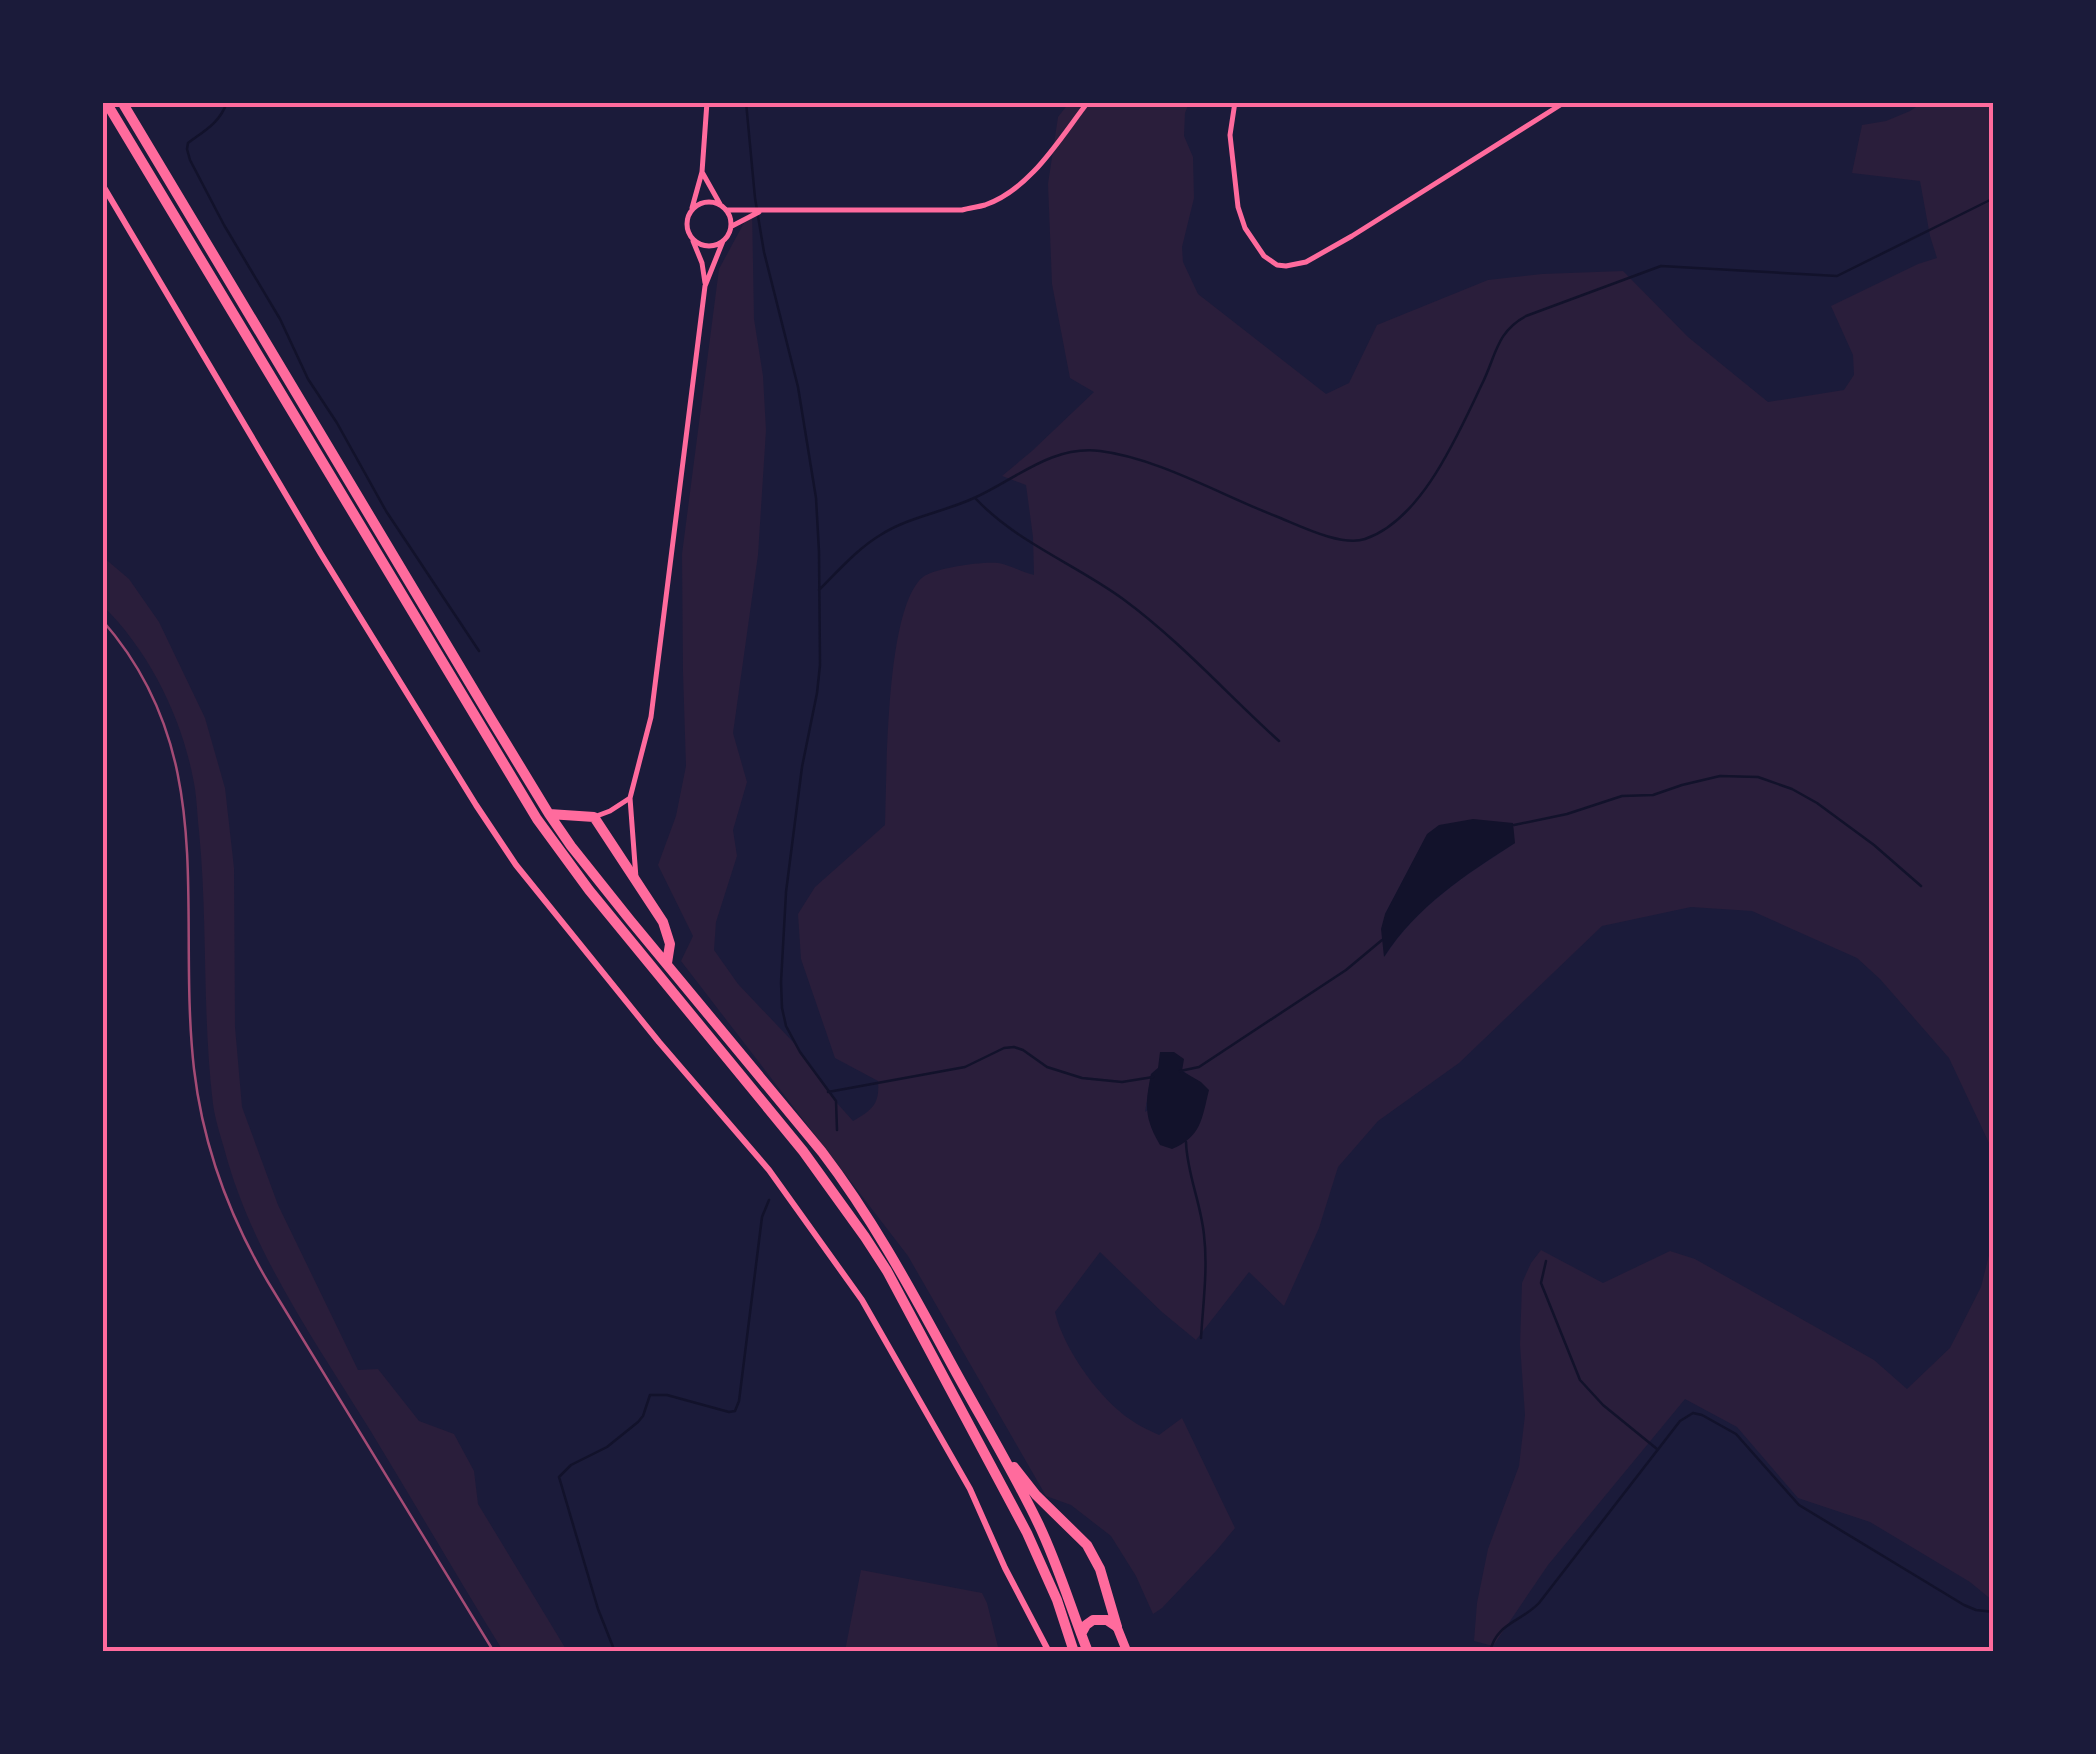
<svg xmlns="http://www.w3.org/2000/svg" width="2096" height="1754" font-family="'DM Sans',sans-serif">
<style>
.green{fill:#2a1e3b;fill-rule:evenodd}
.water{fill:#12122b}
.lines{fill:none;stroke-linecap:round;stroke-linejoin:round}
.stream{stroke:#12122b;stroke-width:2.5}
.minor{stroke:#ff6b9d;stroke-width:5}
.tertiary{stroke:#ff6b9d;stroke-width:6}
.primary{stroke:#ff6b9d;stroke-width:9}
.motorway{stroke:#ff6b9d;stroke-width:10}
.rail{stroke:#a44b75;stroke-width:2.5}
.neatline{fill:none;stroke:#ff6b9d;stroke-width:4}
</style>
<rect width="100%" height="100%" fill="#1b1b3a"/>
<path class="green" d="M1069,103H1189L1185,113L1184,136L1193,157L1194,198L1182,247L1183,262L1198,294L1326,394L1349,383L1377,325L1488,280L1542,274L1623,271L1688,337L1768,402L1844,390L1854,375L1853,355L1831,306L1918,264L1937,258L1930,236L1920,181L1852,173L1862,125L1886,121L1910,111L1922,103H1993V1176L1990,1145L1949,1058L1880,979L1857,958L1752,911L1691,907L1602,926L1459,1063L1378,1121L1338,1167L1319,1228L1284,1306L1249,1272L1196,1340L1162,1312L1100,1252L1055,1312C1063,1348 1100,1400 1131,1420C1139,1426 1149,1430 1159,1435L1182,1418L1235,1528L1216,1551L1162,1608L1153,1614L1136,1576L1111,1536L1071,1505L1046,1496L908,1256L681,961L693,936L658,865L676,816L686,766L683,672L682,554L719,269L752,208L754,319L763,376L766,430L758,555L733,733L747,782L733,830L737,856L716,922L714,950L738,984L794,1043L836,1102L853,1121C872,1110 880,1104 878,1081L835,1058L801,959L798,914L815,887L885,825C887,775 885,608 923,577C934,568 983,561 998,563C1010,565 1022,572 1034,575L1033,537L1026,485L1002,476L1032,451L1094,392L1070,378L1052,284L1048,184L1058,117ZM1427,835L1515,843C1466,875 1418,905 1385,956V914ZM1158,1068L1182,1070L1191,1077L1145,1112L1151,1074Z
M103,557L129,579L159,622L205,718L225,788L234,868L235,1027L242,1107L278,1205L358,1370L378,1369L419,1421L454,1434L474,1471L478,1504L567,1651H503C458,1578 415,1504 370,1430C315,1341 251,1251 224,1148C220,1134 215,1119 213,1104C202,1014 208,922 199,831C197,814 197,796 193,778C181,716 149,651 103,606Z
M1993,1206V1601L1970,1582L1870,1522L1798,1498L1737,1427L1685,1399L1548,1565L1493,1646L1474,1641L1477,1603L1488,1549L1519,1466L1525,1415L1520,1345L1522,1283L1531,1263L1541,1250L1603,1283L1670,1251L1695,1259L1874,1360L1907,1389L1950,1348L1981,1287L1989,1255Z
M861,1570L982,1593L987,1603L999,1651H845Z"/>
<path class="water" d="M1473,819L1513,823L1515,843C1465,875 1417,906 1384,957L1381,929L1385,914L1427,834L1439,825Z
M1160,1052H1174L1184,1059L1182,1071L1201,1082L1209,1090C1202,1119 1201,1137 1172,1149L1160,1145C1144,1118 1145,1105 1151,1074L1158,1068Z"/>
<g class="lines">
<path class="stream" d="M227,102C220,123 204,131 188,143L187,149L190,160L224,225L280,319L308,379L337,423L386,511L479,651
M746,102L755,198L764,252L798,387L816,498L819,552L820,665L817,693L802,767L786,892L781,982L782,1008L786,1026L800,1052L836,1101L837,1130
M976,499C1018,543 1075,564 1123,599C1180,641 1227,694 1279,741
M819,590C838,571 858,548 882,534C909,517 944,512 974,498C1015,480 1051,445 1100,451C1158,458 1223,496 1278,517C1300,526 1342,547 1365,539C1422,520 1458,434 1482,384C1496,356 1496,332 1526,316L1661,266L1837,276L1994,198
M1514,825L1567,814L1622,796L1653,795L1682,785L1720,776L1758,777L1792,789L1817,803L1874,845L1921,886
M1180,1071L1199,1067L1346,970L1382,940
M828,1092L965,1067L1004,1048L1014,1047L1023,1050L1047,1067L1082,1078L1122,1082L1153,1077
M1186,1142C1187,1174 1201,1203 1204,1235C1208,1268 1203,1304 1201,1338
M1546,1261L1541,1283L1580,1380L1603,1405L1657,1449
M615,1652L598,1609L559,1477L571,1465L607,1447L638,1422L643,1416L650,1395H667L729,1412L735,1411L739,1401L762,1217L769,1200
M1490,1652C1496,1623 1521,1622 1539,1603L1680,1421L1693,1413L1702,1415L1736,1434L1799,1505L1964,1605L1976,1610L1994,1612"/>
<path class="minor" d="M1235,102L1230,135L1238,207L1245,228L1264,256L1277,265L1286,266L1306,262L1352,236L1565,102
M702,172L720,204
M687 224a22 22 0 1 1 44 0a22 22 0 1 1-44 0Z
M692,208L702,172L707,102
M727,210H962C969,208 978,207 985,205C1031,189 1060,138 1088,102
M732,226L759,212
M693,241L702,263L705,283
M594,817L610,811L630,798
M636,878L630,798L651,717L705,286L723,241"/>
<path class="tertiary" d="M102,184L321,554L476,805L516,865L659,1042L769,1170L862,1300L970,1489L1005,1568L1049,1652"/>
<path class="primary" d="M1117,1627L1127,1652"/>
<path class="motorway" d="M106,102L537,819L589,890L803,1151L865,1237L887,1271L1027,1533L1057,1600L1074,1652
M122,102C263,341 405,578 549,814L571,846L630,920L822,1152C870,1215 908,1284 946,1354C976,1410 1010,1465 1038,1523C1058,1564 1071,1609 1088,1652
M549,814L594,817L663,922L670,944L667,963
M1014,1467L1036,1495L1087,1545L1100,1569L1117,1627
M1081,1634L1086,1625L1093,1620H1107L1116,1626"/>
<path class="rail" d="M102,620C221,755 176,908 194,1069C203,1146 229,1216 268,1282L494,1652"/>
</g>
<rect width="2096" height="1754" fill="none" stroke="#1b1b3a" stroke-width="210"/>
<rect x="105" y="105" width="1886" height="1544" class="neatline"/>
</svg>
